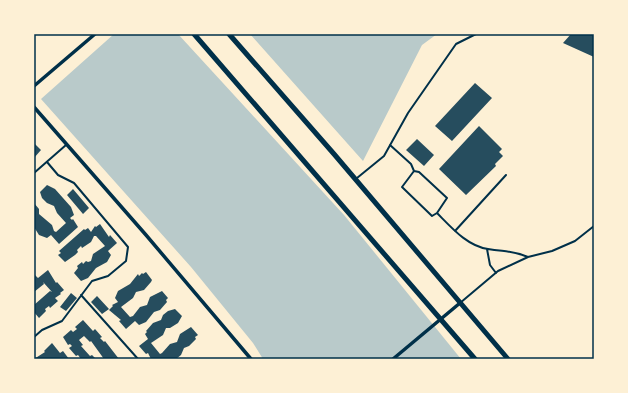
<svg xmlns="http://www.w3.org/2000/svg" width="628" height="393" font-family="Spectral,serif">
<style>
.green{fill:#b9caca}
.building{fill:#264d5e}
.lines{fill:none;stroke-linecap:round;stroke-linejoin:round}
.service{stroke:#003049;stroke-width:2}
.minor{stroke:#003049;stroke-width:3.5}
.secondary{stroke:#003049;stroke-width:5}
.neatline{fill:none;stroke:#003049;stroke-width:1.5}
</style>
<rect width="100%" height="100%" fill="#fdf0d5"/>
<path class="green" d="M114,34H178L344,215L461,359H263L253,343L191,267L41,99Z
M250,34H437L422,45L363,161Z"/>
<path class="building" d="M571,34H594V57L563,43Z
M475,83L492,98L452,141L435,126Z
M479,126L502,149L499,152L503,156L495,164L496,166L466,195L439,169Z
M417,139L434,155L424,166L406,150Z
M34,143L41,150L34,158Z
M47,185L55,189L71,207L74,215L70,218L72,220L73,219L78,227L59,244L51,235L47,238L39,235L34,227V203L39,209V214L52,225L54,231L56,232L66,223L57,213L54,206L47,203L42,198L40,192Z
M73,189L89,208L83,214L67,195Z
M100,224L109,237L110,235L117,243L108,251L111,255L107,262L96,268L88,278L81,281L74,273L78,268L77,266L82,262L83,264L86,261L88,262L91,261L93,254L105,246L96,236H94L91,242L82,248L81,246L77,250L78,252L75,255L65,262L58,255L61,253L59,251L84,229L85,230L88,228L91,232L95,226L96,227Z
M48,270L56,283L57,282L64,290L60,293L61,294L55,298L58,301L50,308L49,306L45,309L46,311L39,318L34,312V305L50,291L52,292L43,282L44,284L34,292V276L35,275L38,278Z
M146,272L152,280L151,282L144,290L136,292L133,298L121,307L130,317L133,316L140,307L147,305L150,297L162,291L168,298L166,300L167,302L160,310L154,312L146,322L139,325L135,321L126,329L119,321L121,320L109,310L113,306L112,305L118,302L115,298L118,291L130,284L138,274L139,276L142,273L143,274Z
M71,293L77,298L66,311L60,307Z
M97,296L109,309L102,314L91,302Z
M175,309L182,316L178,323L170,328H166L163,335L151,343L160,354L162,353L170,344L177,342L180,334L191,327L198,335L195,337L196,339L189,346L184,348L181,355L176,359H151L148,353L146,354L139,346L148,339L145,334L147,332L146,331L153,323L161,320L163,315L168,311Z
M83,320L93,331L95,329L102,337L100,338L104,342L105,341L119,359H104L91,341L90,342L84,336L79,340L83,345L81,346L90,356L92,355L96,359H81L78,355L76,356L69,348L72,346L70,344L68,345L63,337L71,330L73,332L77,329L75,327Z
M52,343L60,353L63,351L69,359H34L45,352L44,351Z"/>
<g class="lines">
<path class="service" d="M390,145L411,164L414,171
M34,173L66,145
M357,178L384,156L408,113L456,44L476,34
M437,213L447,198L419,172L414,171L402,187L432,216L437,213C451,227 467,246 488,249C505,252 511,250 528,257
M455,231L506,175
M487,249L490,265L496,273
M81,295L138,359
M460,303L498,271L528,257L552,251L575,241L594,226
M34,337L42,330L62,321L92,281L108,276L126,261L128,247L74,183L58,175L47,162"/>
<path class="minor" d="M34,86L95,34
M34,107L146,235L251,359
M393,359L460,303"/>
<path class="secondary" d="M194,34L475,359
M229,34L334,154L508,359"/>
</g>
<rect width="628" height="393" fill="none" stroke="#fdf0d5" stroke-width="70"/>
<rect x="35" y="35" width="558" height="323" class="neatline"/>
</svg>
